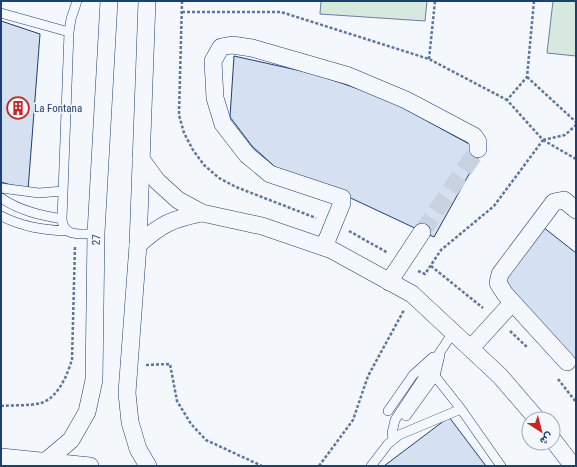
<svg xmlns="http://www.w3.org/2000/svg" width="577" height="467" font-family="'Roboto Condensed',Vazirmatn,sans-serif">
<style>
.green{fill:#d7e8df;stroke:#687fa3}
.building{fill:#d5e0f0;stroke:#1d3f73}
.lines{fill:none;stroke-linecap:round;stroke-linejoin:round}
.street-tunnel{stroke:#c9d2e0;stroke-width:17;stroke-dasharray:17 8;stroke-linecap:butt}
.lane-casing{stroke:#1d3f73;stroke-width:10}
.street-casing{stroke:#1d3f73;stroke-width:18}
.path{stroke:#5e769c;stroke-width:2.5;stroke-dasharray:3 2;stroke-linecap:butt}
.lane{stroke:#f4f7fb;stroke-width:9}
.street{stroke:#f4f7fb;stroke-width:17}
.labels{text-anchor:middle;dominant-baseline:central;stroke-width:3;stroke-linejoin:round;paint-order:stroke}
.poi-label{font-size:11px;fill:#1d3f73;stroke:#f4f7fb;text-anchor:start}
.street-label{font-size:11px;fill:#1d3f73;stroke:#f4f7fb}
</style>
<rect width="100%" height="100%" fill="#f4f7fb"/>
<path class="green" d="M321,1H427L425,21L320,14Z
M553,1H576V56L547,53Z"/>
<path class="building" d="M1,21L40,34L28,190L1,182Z
M234,56L315,74L385,98L482,151L434,237L325,186L285,176L252,146L230,117Z
M543,227L576,253V365L502,280Z
M449,417L486,466H384Z"/>
<g class="lines">
<path class="street-tunnel" d="M422,232L478,149"/>
<g class="lane-casing">
<path id="lane" d="M77,1L71,19L69,32L62,219C63,238 82,234 96,233
M1,13L69,32
M1,188L39,193L63,191
M1,198C20,211 40,215 62,219
M1,216C23,227 43,230 67,231
M435,376L461,409L501,466
M388,411L413,375L433,357
M406,416L435,376L440,355
M393,439L392,433L395,420L454,331
M371,466L388,444L399,435L461,409"/>
</g>
<g class="street-casing">
<g id="street">
<path d="M147,1L138,245L127,393L130,422L138,449L148,466"/>
<path d="M141,159L157,181L178,200L202,213L262,226L332,250L412,294L500,376L537,419"/>
<path d="M138,245C161,224 172,219 202,213"/>
<path d="M324,247L342,203V198L270,174L247,155L223,124L215,98L213,61L221,47L232,45L252,48L349,76L406,100L474,136L478,142V149"/>
<path d="M389,282L422,232"/>
<path d="M471,348L512,303"/>
<path d="M567,362L505,294L498,283L500,274L554,202L564,200L576,210"/>
<path d="M553,440L573,466"/>
<path d="M1,457L90,466"/>
<path id="s1" d="M46,461L71,440L87,412L94,380L96,233L109,1"/>
</g>
</g>
<path class="path" d="M182,1L179,115L184,133L193,150L204,165L219,178L236,187L316,218
M182,12H281L429,59L507,100
M429,59L435,1
M527,77L576,122
M543,140L576,159
M543,140L565,135L576,125
M349,231L388,253
M431,266L483,308
M418,271L425,274L441,250L494,206L543,140L507,100L527,77L534,1
M510,331L528,348
M146,365L170,364L177,401L191,424L206,440L262,466
M558,379L576,402
M1,406C14,405 29,406 41,403C58,398 68,374 72,359L75,246
M319,466L353,420L368,376L404,310"/>
<use href="#lane" class="lane"/>
<use href="#street" class="street"/>
</g>
<defs>
<g id="building-ring" transform="scale(1.15)"><circle r="9.5" fill="#f4f7fb" stroke="#c62828" stroke-width="1.5"/><path d="M-4-6H4V6H1V3H-1V6H-4ZM-2.5-4.3h1.7v1.8h-1.7ZM.8-4.3h1.7v1.8H.8ZM-2.5-1h1.7V.8h-1.7ZM.8-1h1.7V.8H.8Z" fill="#c62828"/></g>
</defs>
<g fill-rule="evenodd">
<use href="#building-ring" x="18" y="108"/>
</g>
<g class="labels">
<g class="poi-label">
<text x="34" y="108">La Fontana</text>
</g>
<g class="street-label">
<text stroke="none"><textPath href="#s1" startOffset="238">27</textPath></text>
</g>
</g>
<rect width="577" height="467" fill="none" stroke="#1d3f73" stroke-width="4"/>
<g transform="translate(541 431) rotate(144)"><circle r="19" fill="#f4f7fb" stroke="#9eadc5"/>
<path d="M0-3L7 15L0 10L-7 15Z" fill="#c62828"/>
<text y="-6" font-size="11" font-weight="bold" text-anchor="middle" fill="#1d3f73">ش</text>
</g>
</svg>
